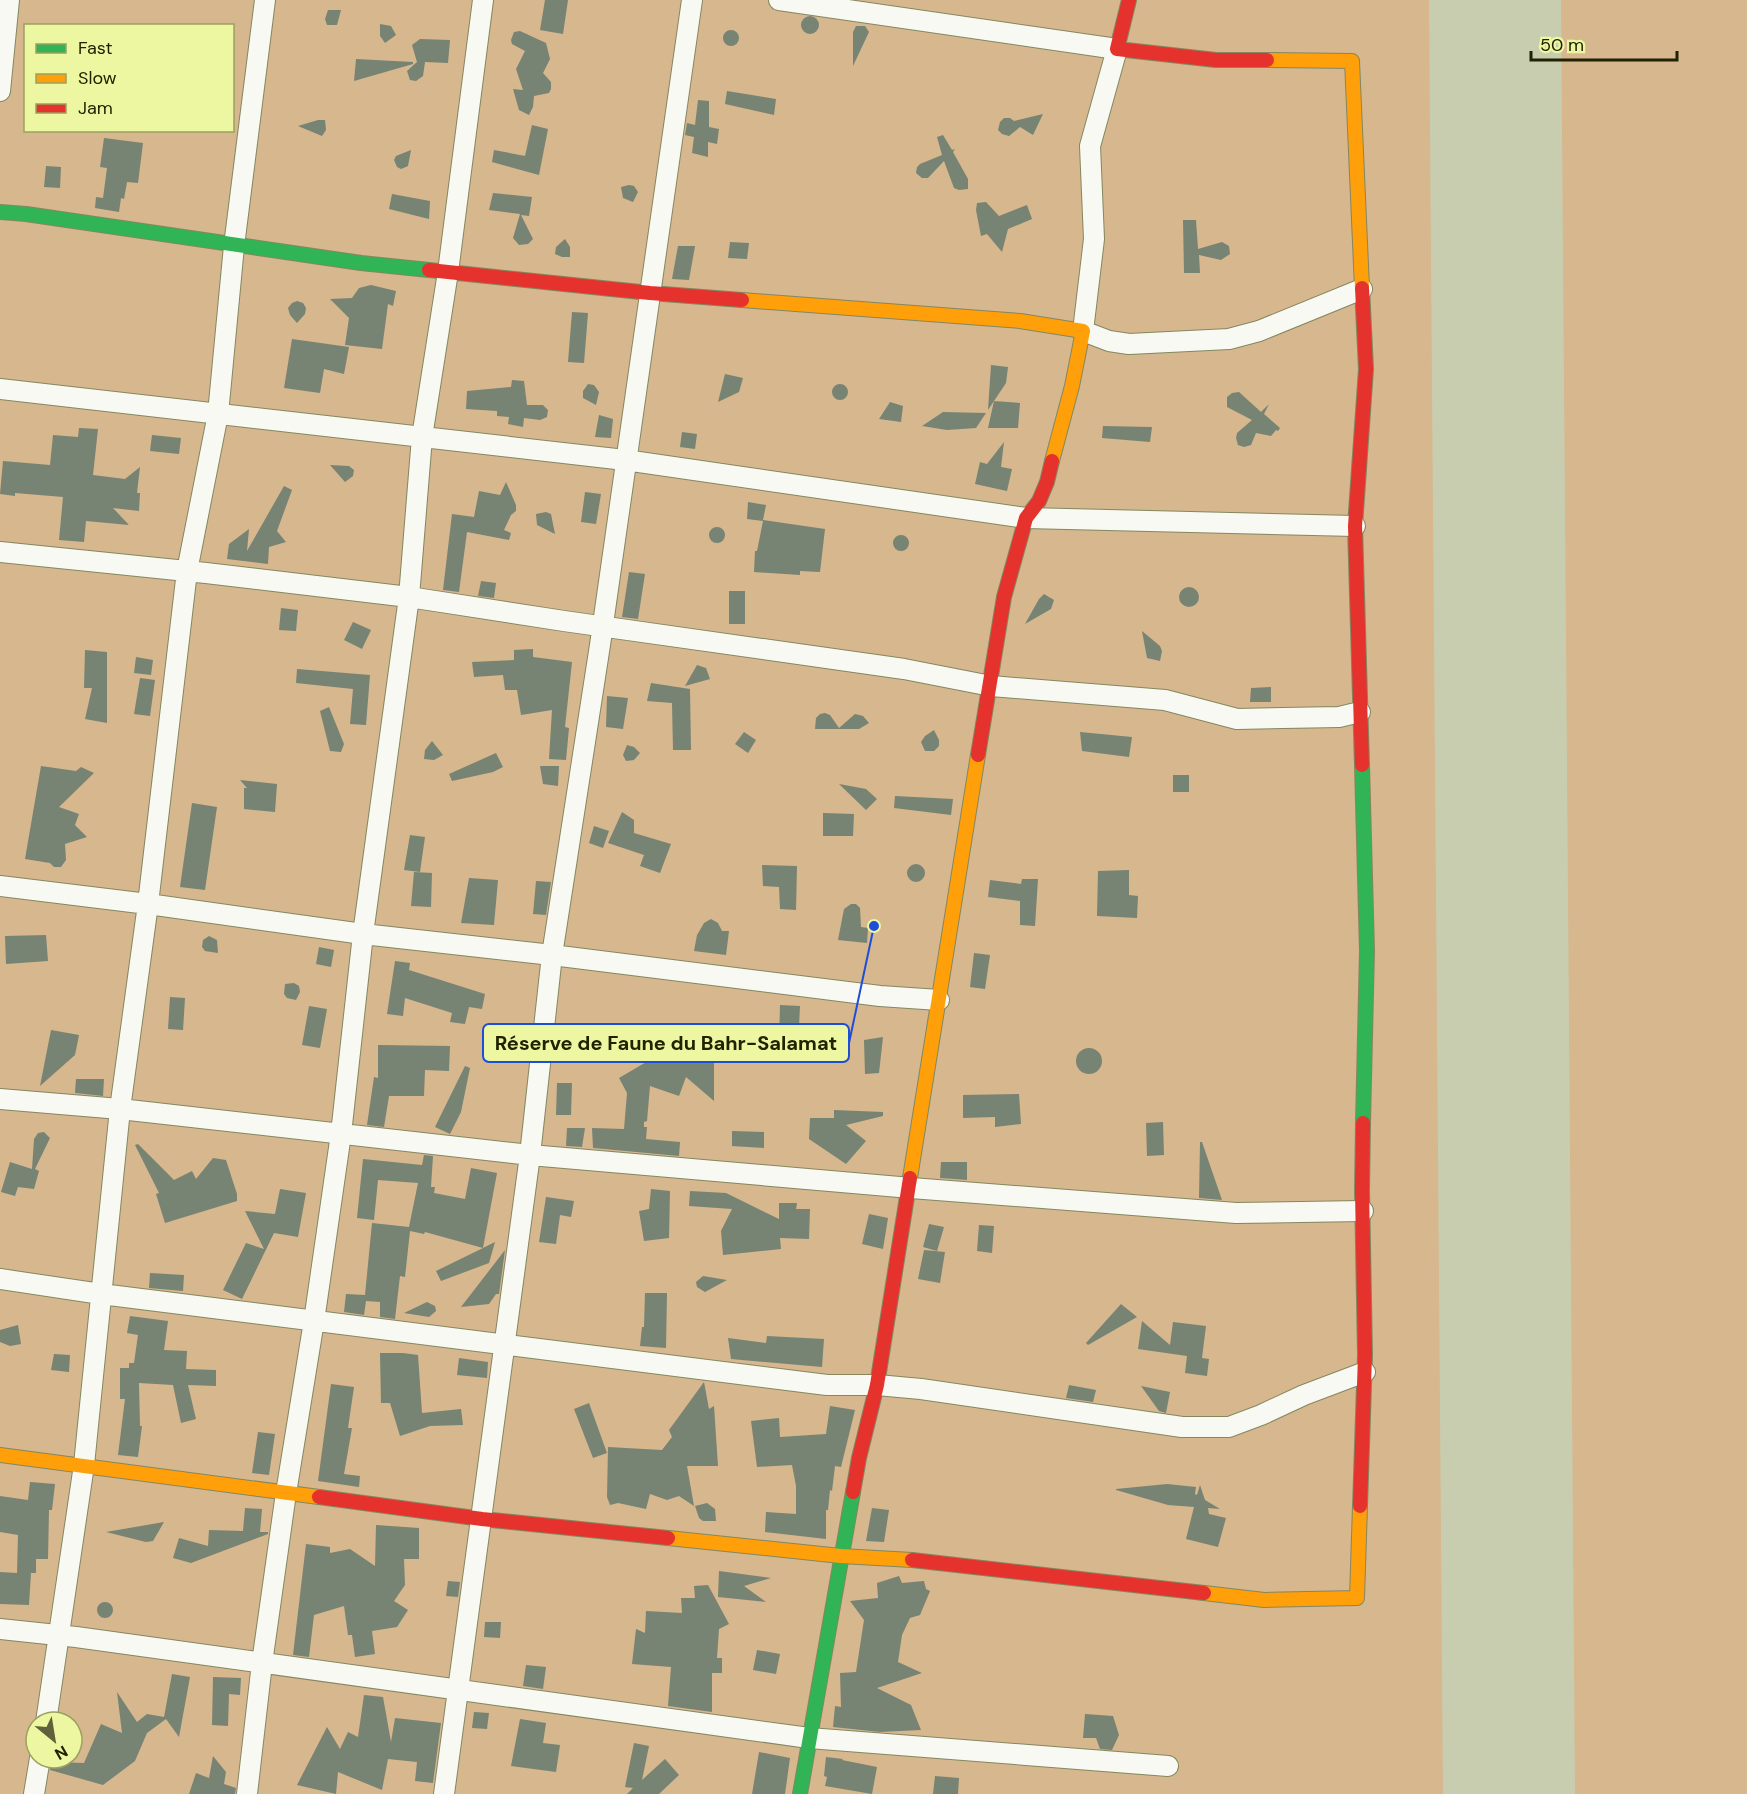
<svg xmlns="http://www.w3.org/2000/svg" width="1747" height="1794" font-family="'DM Sans',sans-serif">
<style>
.green{fill:#d6b78e;fill-rule:evenodd}
.lines{fill:none;stroke-linecap:round;stroke-linejoin:round}
.runway{stroke:#c9cdaf;stroke-width:132}
.building{fill:#778373}
.street-casing{stroke:#848760;stroke-width:22}
.fast-casing{stroke:#848760;stroke-width:16}
.slow-casing{stroke:#848760;stroke-width:16}
.jam-casing{stroke:#848760;stroke-width:16}
.street{stroke:#f8f9f2;stroke-width:20}
.fast{stroke:#30b455;stroke-width:14}
.slow{stroke:#ff9f0a;stroke-width:14}
.jam{stroke:#e5322d;stroke-width:14}
.leader{fill:none;stroke:#1d4ed8;stroke-width:2}
.callout-dot{fill:#1d4ed8;stroke:#edf6a0;stroke-width:2}
.callout{fill:#edf6a0;stroke:#1d4ed8;stroke-width:2}
.callout-label{font-size:20px;text-anchor:middle;font-weight:bold;fill:#202200}
</style>
<rect width="100%" height="100%" fill="#d0d5a8"/>
<path class="green" d="M0,0H1747V1794H0ZM26,26H232V130H26ZM36,1722H72V1758H36Z"/>
<g class="lines">
<path class="runway" d="M1495,0L1509,1794"/>
</g>
<path class="building" d="M545,0H568L563,34L540,30Z
M328,10H341L337,25H327L325,19Z
M801 25a9 9 0 1 1 18 0a9 9 0 1 1-18 0Z
M380,24L391,26L396,35L385,43L380,36Z
M856,26H865L869,32L853,66V32Z
M723 38a8 8 0 1 1 16 0a8 8 0 1 1-16 0Z
M520,31L546,43L550,59L543,73L551,82V89L549,93L534,96L533,107L529,115L519,110L513,89L523,90L516,69L525,51L512,44L511,40L514,32Z
M420,39L450,40L448,63L425,62L423,76L416,81L410,80L407,71L417,62L412,45Z
M356,59L413,62V64L354,81Z
M727,91L776,99L774,115L725,104Z
M698,100L709,101V127L719,129L717,144L708,142V157L692,153L694,137L685,135L687,123L695,125Z
M1043,114L1033,135L1020,127L1009,136L1002,134L998,130L1000,122L1004,118H1010L1014,121Z
M318,120H325L326,130L322,136L298,126Z
M532,125L548,129L539,175L492,162L494,150L525,156Z
M943,135L952,150L955,149L953,152L968,179V189L959,190L954,188L944,161L928,178H922L916,173L917,167L920,164L942,155L937,137Z
M104,138L143,143L138,183L127,182L124,199L121,198L119,212L95,208L96,197L103,198L107,168L100,167Z
M411,150L408,166L401,169L397,167L394,160L396,156Z
M46,166L61,167L60,188L44,187Z
M629,185L634,186L638,192L633,202L623,198L621,187Z
M493,193L532,197L529,216L521,215L533,239L528,244L519,245L513,238L520,214L489,210Z
M392,194L430,201L429,219L389,209Z
M986,202L999,216L1027,205L1032,219L1008,229L1002,252L987,234L981,236L976,210L977,203Z
M1183,220H1196L1198,249L1222,242L1229,246L1230,254L1221,260L1199,255L1200,273H1184Z
M565,239L570,247V257H562L555,254L556,247Z
M730,242L749,243L747,259L728,258Z
M678,246H695L689,280L672,279Z
M371,285L396,291L393,306L388,304L382,349L345,345L349,318L330,299L352,298L359,288Z
M297,301L303,303L306,308L305,314L297,323L290,315L288,308L292,303Z
M572,312L588,313L584,363L568,362Z
M292,339L349,347L344,374L324,369L320,393L284,388Z
M991,365L1008,367L1006,383L988,410Z
M725,374L743,378L739,392L718,402Z
M512,380L524,381L527,405H543L548,410L547,417L540,420L524,418L523,427L508,424L509,417L497,416V411L466,409L467,391L511,387Z
M588,384L594,385L599,392L596,405L583,398V391Z
M832 392a8 8 0 1 1 16 0a8 8 0 1 1-16 0Z
M1239,392L1261,412L1269,404L1264,414L1280,428L1278,431L1276,430L1271,436L1256,433L1251,445L1244,447L1238,445L1236,438L1237,433L1252,420L1227,407V397L1232,393Z
M994,401L1020,403L1018,428H988Z
M890,402L903,406L901,422L879,419Z
M943,412L986,413L976,428L947,430L922,426Z
M599,415L613,419L611,438L595,437Z
M1103,426L1152,427L1150,442L1102,438Z
M79,428L98,429L93,475L125,479L140,467L137,493H140L139,511L113,508L129,525L86,521L84,542L59,540L63,497L15,493V496L0,494L3,461L50,465L53,435L78,437Z
M682,432L697,434L695,449L680,447Z
M152,435L181,438L179,454L150,451Z
M1004,442L1001,467L1012,469L1007,491L975,484L980,462L987,464Z
M330,465L349,466L354,470L353,476L345,482Z
M506,482L516,505V511L511,515L504,530L511,533L509,540L467,532L459,592L443,590L452,514L474,517L479,491L500,495Z
M284,486L292,490L277,531L286,542L269,547L268,564L227,559L229,544L249,529L247,551Z
M585,492L601,494L596,524L581,522Z
M748,502L766,505L763,520L825,529L820,572L800,571V575L754,572L755,551H757L763,521L747,519Z
M546,512L551,514L555,534L537,525L536,514Z
M709 535a8 8 0 1 1 16 0a8 8 0 1 1-16 0Z
M893 543a8 8 0 1 1 16 0a8 8 0 1 1-16 0Z
M629,572L645,574L638,619L622,617Z
M481,581L496,583L494,598L478,596Z
M1179 597a10 10 0 1 1 20 0a10 10 0 1 1-20 0Z
M729,591H745V624H729Z
M1044,594L1054,600L1051,609L1025,624L1039,599Z
M281,608L298,610L296,631L279,630Z
M353,622L371,630L362,649L344,640Z
M1142,631L1160,646L1162,651L1160,661L1147,658Z
M533,649V657L572,662L565,727L569,728L566,760L549,759L552,710L521,715L517,690H505L503,675L474,677L472,662L514,660V650Z
M85,650L107,652V723L85,719L92,688H84Z
M136,657L153,660L151,675L134,673Z
M697,665L706,668L710,679L685,686Z
M297,669L370,675L366,725L350,724L353,689L296,683Z
M140,678L155,680L150,716L134,714Z
M651,683L690,689L691,750H673L672,703L647,701Z
M1271,687V702H1250L1251,688Z
M607,696L628,698L623,729L606,727Z
M329,707L344,744L341,752L330,751L320,711Z
M825,713L830,715L839,728L855,714L863,716L869,723L859,729H815L816,718L820,714Z
M934,730L939,740V746L934,751H925L921,742L925,736Z
M744,732L756,740L748,753L735,744Z
M1080,732L1132,737L1129,757L1082,751Z
M432,741L443,755L434,760L424,759L425,750Z
M627,745L634,747L640,753L634,760L626,761L623,755Z
M496,753L503,767L493,772L452,781L449,774Z
M41,766L76,771L81,767L94,773L59,807L79,814L75,825L87,837L65,844L66,860L61,867H54L50,863L25,859Z
M540,766H559L558,786L543,784Z
M1173,775H1189V792H1173Z
M240,780L277,784L275,812L244,809V788H247Z
M839,784L866,789L877,799L866,810Z
M895,796L953,799L951,815L894,808Z
M192,803L217,807L205,890L180,887Z
M622,812L634,820V833L671,844L660,873L640,866L644,855L608,843Z
M823,813L854,814L853,836H823Z
M594,826L609,831L603,848L589,843Z
M410,835L425,837L420,872L404,870Z
M907 873a9 9 0 1 1 18 0a9 9 0 1 1-18 0Z
M762,865L797,866L796,910L780,909L779,887L763,886Z
M1129,870V895L1138,896L1137,918L1097,916L1098,871Z
M414,872L432,873L431,907L411,906Z
M469,878L498,880L494,925L461,923Z
M1022,879H1038L1035,926L1020,925V901L988,897L990,880L1021,884Z
M536,881L551,882L546,915L533,914Z
M851,904H856L860,908L861,927L868,928L867,943L838,940L844,909Z
M711,919L718,923L722,931H729L726,955L694,951L697,935L704,923Z
M46,935L48,961L6,964L5,936Z
M209,936L217,940L218,953L205,951L202,947L203,940Z
M319,947L334,950L331,967L316,964Z
M974,953L990,955L985,989L970,987Z
M395,961L410,963L409,970L485,994L482,1009L469,1007L465,1024L450,1022L452,1013L405,998L403,1016L387,1014Z
M294,983L299,986L300,992L296,1000L287,998L284,994L285,984Z
M170,997L185,998L183,1030L168,1029Z
M780,1005L800,1006L798,1046L779,1045Z
M309,1006L327,1009L320,1048L302,1045Z
M51,1030L79,1035L75,1055L40,1086Z
M883,1037L879,1073L865,1074L864,1040Z
M668,1043L714,1063V1101L686,1077L679,1096L650,1086L647,1121L644,1122V1127H647L646,1139L680,1142L679,1156L593,1148L592,1128L624,1129L627,1093L619,1078L665,1051Z
M378,1045L450,1046L449,1071L425,1070L424,1096H389L384,1127L367,1125L374,1077L378,1078Z
M1076 1061a13 13 0 1 1 26 0a13 13 0 1 1-26 0Z
M465,1066L470,1068L461,1112L450,1134L435,1127Z
M76,1079H104L103,1096L75,1093Z
M557,1083H572L571,1115H556Z
M1019,1094L1021,1124L995,1127V1117L963,1118V1095Z
M834,1110L883,1112V1116L846,1125L866,1141L846,1164L809,1139L810,1118H834Z
M1163,1122L1164,1155L1147,1156L1146,1123Z
M567,1128H585L582,1147L566,1146Z
M732,1131L764,1132V1148L732,1146Z
M44,1132L50,1138L35,1169L39,1171L34,1189L18,1187L15,1196L1,1192L10,1162L32,1169L34,1139L38,1133Z
M1200,1142H1202L1222,1200L1199,1198Z
M138,1144L174,1180L192,1171L196,1179L213,1158L226,1160L237,1194V1201L165,1223L156,1194L159,1193L135,1145Z
M424,1155L433,1156L431,1187H435L434,1193L465,1199L471,1168L497,1173L483,1248L495,1242L489,1263L441,1281L436,1271L483,1248L425,1232L424,1234L410,1231L405,1277L400,1276L395,1319L380,1317V1302L366,1301L364,1315L344,1312L346,1294L365,1295L372,1223L409,1227L418,1183L378,1180L374,1220L357,1218L363,1159L422,1165Z
M941,1162H967V1180L940,1178Z
M280,1189L306,1193L298,1237L274,1233L242,1299L223,1290L246,1243L264,1249L245,1211L275,1214Z
M651,1189L670,1191L669,1238L644,1241L639,1211L649,1209Z
M690,1191L726,1193L779,1219V1203H797L796,1209H810L809,1239L780,1238L781,1249L723,1255L721,1231L732,1209L689,1206Z
M546,1197L574,1201L571,1217L560,1215L556,1244L539,1242Z
M869,1214L888,1218L883,1249L862,1244Z
M929,1224L944,1227L937,1251L923,1247Z
M979,1225L994,1226L992,1253L977,1251Z
M505,1250L499,1294H496L489,1304L461,1307Z
M924,1250L945,1252L940,1283L918,1279Z
M150,1273L184,1275L183,1291L149,1288Z
M703,1276L727,1280L705,1292L697,1287L696,1282Z
M645,1293H667L666,1348L640,1346L642,1327H644Z
M427,1302L435,1306L436,1311L429,1317L404,1313Z
M1121,1304L1137,1317L1088,1345L1086,1343Z
M130,1316L168,1321L164,1350L187,1351L186,1369L216,1370V1386L188,1385L196,1419L181,1423L173,1385L139,1383L140,1426H142L138,1457L118,1455L125,1399H120V1368H129V1363H134L138,1335L127,1333Z
M1142,1321L1170,1345L1173,1322L1206,1326L1202,1358L1209,1359L1207,1376L1185,1373L1187,1356L1138,1349Z
M18,1325L21,1344L10,1346L0,1342V1330Z
M767,1336L824,1339L822,1367L731,1359L728,1338L766,1343Z
M380,1353H403L418,1355L422,1413L461,1409L463,1425L430,1426L400,1436L390,1403H381Z
M54,1354L70,1355L69,1372L51,1370Z
M459,1358L488,1362L487,1378L457,1375Z
M704,1382L709,1409L714,1406L718,1466H687L694,1506L679,1496L667,1500L650,1494L646,1509L618,1503L610,1505L607,1497L608,1447L662,1450L672,1437L669,1430Z
M331,1384L354,1387L348,1428H352L344,1474L360,1476L359,1487L318,1481Z
M1069,1385L1096,1390L1093,1402L1066,1398Z
M1141,1386L1170,1392L1166,1413L1159,1411Z
M589,1403L607,1453L593,1458L574,1409Z
M830,1406L855,1410L841,1467L835,1466L832,1491L830,1490L828,1510H826V1539L765,1532L766,1512L796,1514V1486L792,1465L757,1467L751,1421L779,1418L780,1437L826,1434Z
M258,1432L275,1434L269,1475L252,1473Z
M30,1482L55,1484L52,1510H49L48,1559H36V1573H31L29,1605L0,1604V1572L17,1573L18,1535L0,1532V1496L28,1500Z
M1167,1484L1196,1487L1195,1494L1197,1495L1200,1485L1205,1500L1220,1509L1208,1508L1209,1514L1226,1518L1218,1547L1186,1539L1194,1507L1168,1505L1116,1490V1489Z
M707,1503L715,1509L716,1521H703L699,1518L695,1506Z
M245,1508L262,1509L260,1532H268V1534L191,1563L173,1558L179,1538L208,1546L209,1530L243,1531Z
M872,1508L889,1510L884,1542L866,1541Z
M164,1522L153,1541L146,1542L106,1532Z
M376,1525L419,1528V1559H404L405,1585L394,1601L408,1610L397,1627L372,1631L375,1654L355,1657L352,1635H348L344,1606L314,1615L309,1657L293,1655L306,1544L330,1547V1553L350,1549L375,1566Z
M719,1571L771,1578L744,1586L766,1602L718,1597Z
M899,1576L902,1583L924,1581L926,1589L930,1591L920,1615L910,1618L902,1635L898,1662L922,1673L877,1688L911,1705L921,1730L880,1732L833,1727L835,1706L841,1707L840,1673L856,1672L864,1620L850,1601L878,1598L877,1583Z
M448,1581L460,1582L458,1597L446,1596Z
M708,1585L729,1624L719,1629L717,1658H722V1673H712V1712L668,1706L671,1667L632,1664L636,1629L645,1633L646,1611L682,1613L681,1598H695L694,1586Z
M97 1610a8 8 0 1 1 16 0a8 8 0 1 1-16 0Z
M485,1622H501L500,1638L484,1637Z
M757,1650L780,1654L776,1674L753,1670Z
M526,1665L546,1667L543,1689L523,1686Z
M172,1674L190,1677L179,1737L166,1719L147,1733L135,1761L103,1785L50,1770L51,1762L84,1763L101,1724L122,1733L117,1692L137,1722L147,1714L164,1717Z
M213,1677L241,1678L240,1695L229,1694L228,1726L212,1725Z
M364,1695L383,1697L391,1742L395,1718L441,1723L433,1783L415,1781L417,1762L388,1759L382,1790L338,1772L336,1794L297,1785L327,1727L340,1749L348,1732L358,1737Z
M474,1712L489,1713L487,1729L472,1728Z
M1085,1714L1113,1716L1119,1735L1112,1750L1100,1749L1096,1738H1083Z
M520,1719L546,1723L543,1743L560,1745L556,1772L511,1766Z
M634,1743L649,1746L642,1780L665,1759L679,1775L659,1794H627L633,1788L625,1787Z
M759,1752L790,1758L785,1794H752Z
M213,1756L226,1772L224,1784L236,1788L235,1794H189L196,1773L209,1778Z
M826,1757L843,1759L842,1760L877,1767L872,1794L825,1786L827,1777L824,1776Z
M935,1776L959,1778L958,1794H933Z"/>
<g class="lines">
<g class="street-casing">
<path id="street" d="M779,0L1117,49L1090,146L1094,239L1083,331L1109,341L1129,344L1229,339L1259,331L1362,289
M0,91L9,0
M0,389L625,460L1026,518L1355,526
M0,552L206,573L409,597L564,621L904,669L991,686L1165,700L1237,719L1339,717L1360,712
M0,886L148,904L363,934L552,955L880,996L939,1000
M0,1099L120,1109L530,1155L911,1188L1236,1213L1363,1211
M0,1279L101,1294L827,1385H877L921,1389L1182,1427H1229L1261,1415L1304,1395L1365,1372
M0,1629L76,1637L809,1738L1168,1766
M46,1722L84,1465L120,1109L148,904L187,571L218,414L234,246L265,0
M34,1794L40,1758
M247,1794L262,1663L286,1493L314,1321L341,1134L363,934L409,597L422,437L448,272L483,0
M444,1794L530,1155L552,955L600,645L692,0"/>
</g>
<g class="fast-casing">
<path id="fast" d="M0,212L26,214L361,263L429,270
M1362,765L1367,951L1363,1123
M800,1794L853,1492"/>
</g>
<g class="slow-casing">
<path id="slow" d="M1267,60L1352,61L1362,288
M742,300L1020,321L1083,331L1072,386L1052,461
M910,1178L978,755
M0,1455L319,1497
M668,1538L841,1556L912,1560
M1204,1593L1264,1600L1357,1598L1360,1506"/>
</g>
<g class="jam-casing">
<path id="jam" d="M1129,0L1117,49L1216,60H1267
M429,270L650,293L742,300
M978,755L1004,597L1026,518L1039,501L1047,482L1052,461
M1362,765L1355,526L1366,369L1362,288
M853,1492L859,1458L877,1385L910,1178
M319,1497L482,1519L668,1538
M1360,1506L1365,1355L1362,1190L1363,1123
M912,1560L1204,1593"/>
</g>
<use href="#street" class="street"/>
<use href="#fast" class="fast"/>
<use href="#slow" class="slow"/>
<use href="#jam" class="jam"/>
</g>
<path class="leader" d="M874 926L849 1043"/>
<circle class="callout-dot" cx="874" cy="926" r="6"/>
<rect class="callout" x="483" y="1024" width="366" height="38" rx="6"/>
<g class="callout-label">
<text x="666" y="1050">Réserve de Faune du Bahr-Salamat</text>
</g>
<rect x="24" y="24" width="210" height="108" fill="#edf6a0" stroke="#9ba160" stroke-width="1.5"/>
<rect x="36" y="44" width="30" height="9" fill="#30b455" stroke="#9ba160" stroke-width="1.5"/>
<text x="78" y="54" font-size="18" fill="#202200">Fast</text>
<rect x="36" y="74" width="30" height="9" fill="#ff9f0a" stroke="#9ba160" stroke-width="1.5"/>
<text x="78" y="84" font-size="18" fill="#202200">Slow</text>
<rect x="36" y="104" width="30" height="9" fill="#e5322d" stroke="#9ba160" stroke-width="1.5"/>
<text x="78" y="114" font-size="18" fill="#202200">Jam</text>
<g transform="translate(54 1740) rotate(150)"><circle r="28" fill="#edf6a0" stroke="#9ba160" stroke-width="1.5"/>
<path d="M0-4.5L10 22L0 15L-10 22Z" fill="#5e613b"/>
<text y="-9" font-size="16" font-weight="bold" text-anchor="middle" fill="#202200">N</text>
</g>
<path d="M1531 51v9h146v-9" fill="none" stroke="#202200" stroke-width="3"/>
<text x="1540" y="51" font-size="18" fill="#202200" stroke="#edf6a0" stroke-width="4.5" paint-order="stroke">50 m</text>
</svg>
